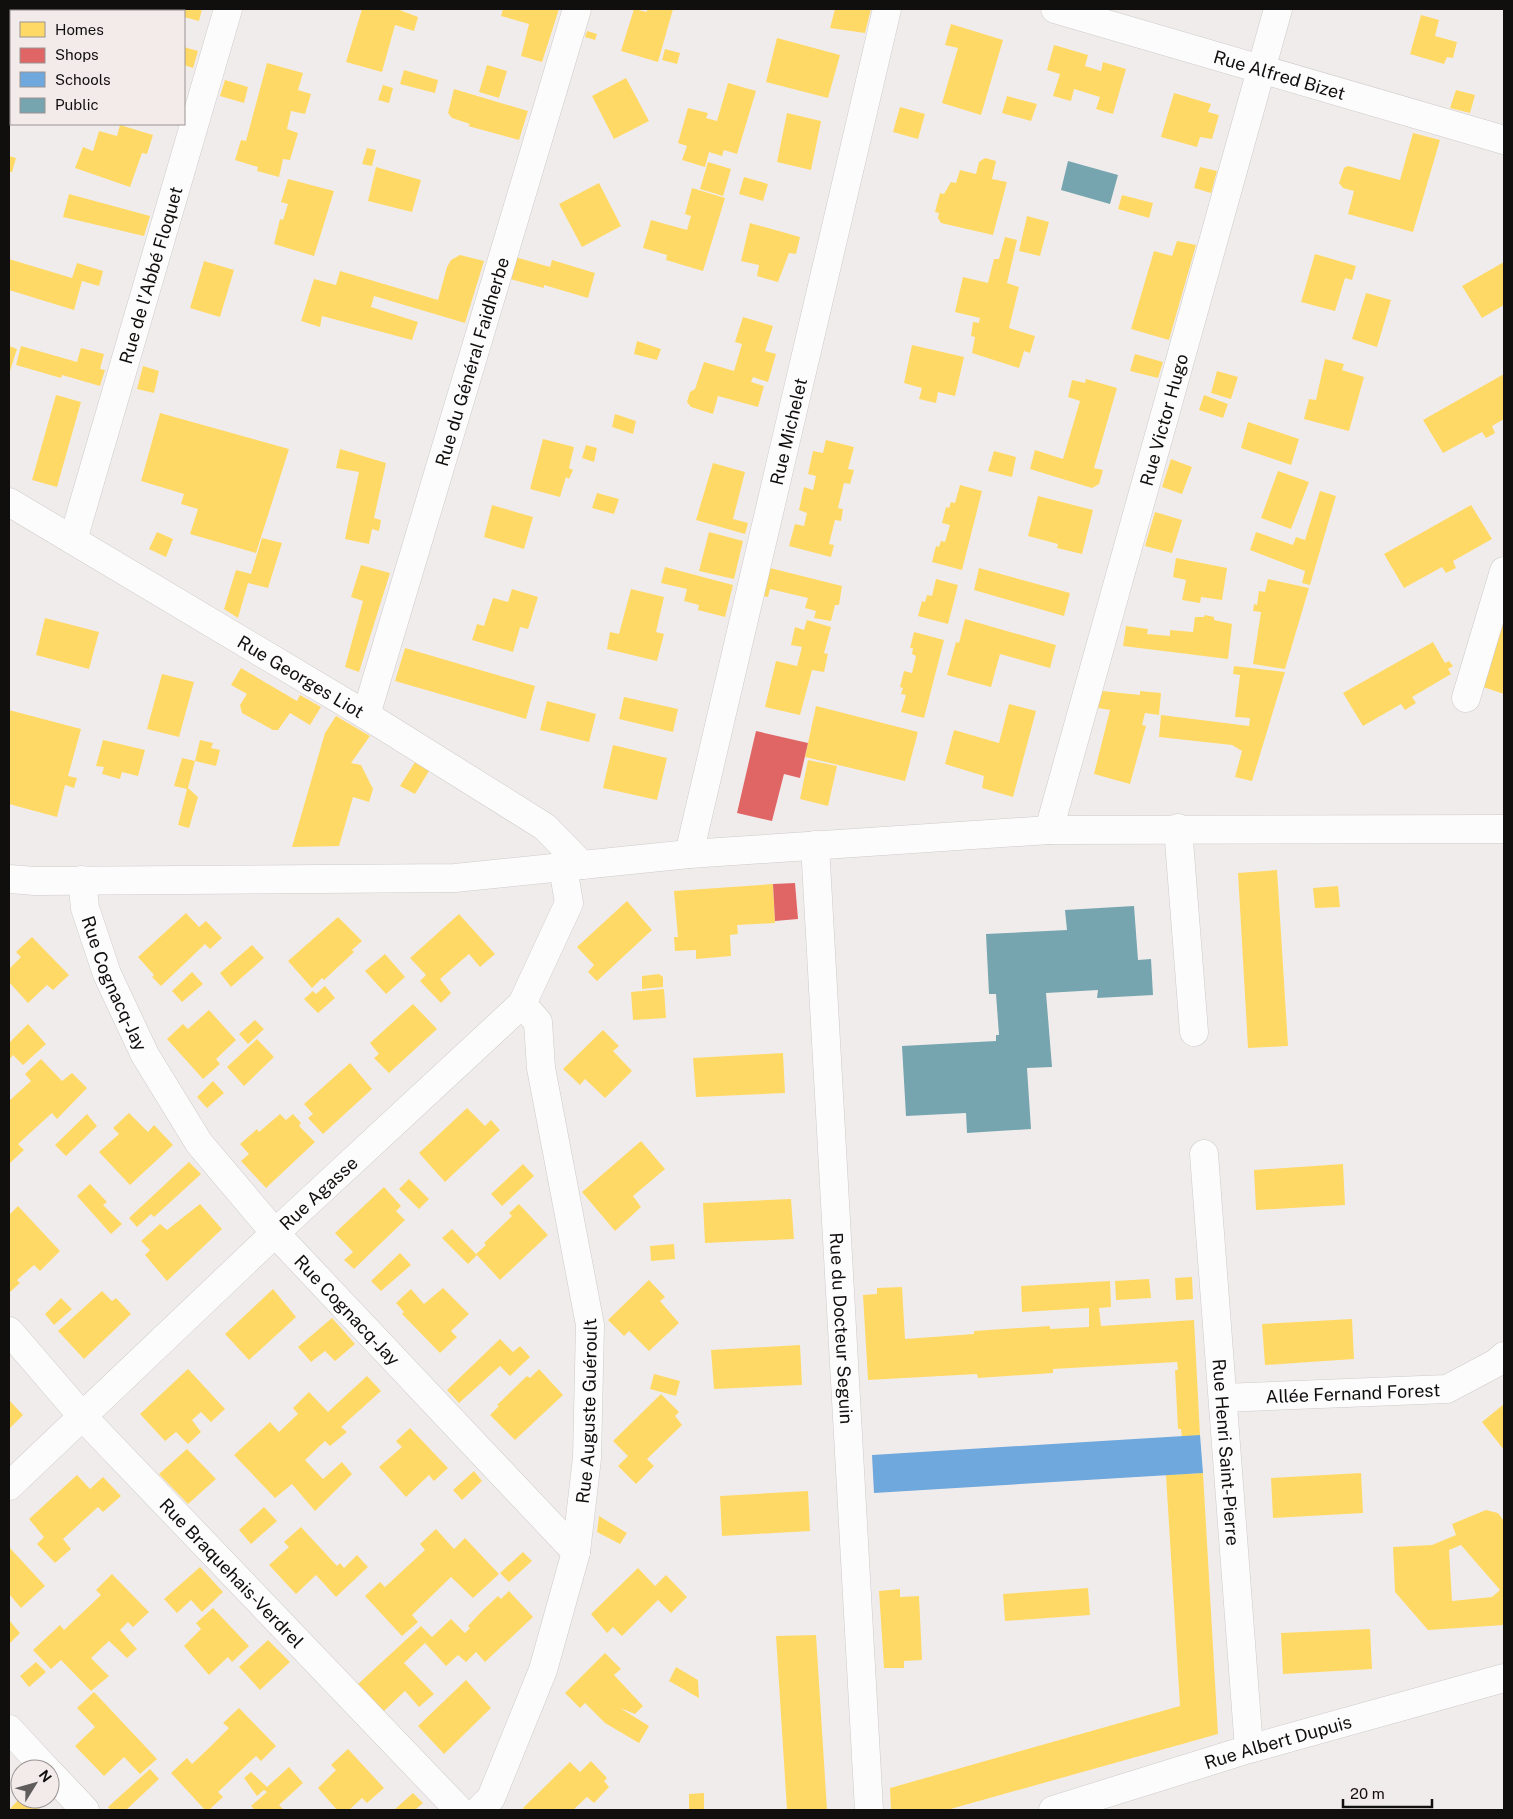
<svg xmlns="http://www.w3.org/2000/svg" width="1513" height="1819" font-family="'Public Sans',sans-serif">
<style>
.homes{fill:#ffd966;fill-rule:evenodd}
.shops{fill:#e06666}
.schools{fill:#6fa8dc}
.public{fill:#76a5af}
.lines{fill:none;stroke-linecap:round;stroke-linejoin:round}
.minor-casing{stroke:#cecaca;stroke-width:29}
.minor{stroke:#fdfcfc;stroke-width:28}
.labels{text-anchor:middle;dominant-baseline:central;stroke-width:5;stroke-linejoin:round;paint-order:stroke}
.street-label{font-size:18px;fill:#110f0e;stroke:#f3ebea}
</style>
<rect width="100%" height="100%" fill="#f1ecec"/>
<path class="homes" d="M39,9H67L69,10L38,11Z
M160,9H202L199,21L184,17V11Z
M362,9H397L418,17L414,31L395,25L382,72L346,62Z
M503,9H559L542,62L521,56L529,24L501,16Z
M634,9L647,12V9H673L658,62L621,51Z
M835,9H871L865,33L830,28Z
M1421,15L1439,20L1435,36L1457,42L1453,58L1447,57L1444,64L1410,54Z
M951,24L1003,40L981,115L942,103L958,48L945,45Z
M587,31L597,34L595,40L585,37Z
M777,38L840,55L828,98L766,82Z
M1054,45L1088,55L1085,66L1101,71L1103,62L1126,69L1113,114L1096,109L1100,97L1074,89L1071,101L1053,96L1060,74L1047,70Z
M184,47L198,51L193,68L184,65Z
M665,49L680,53L677,64L662,60Z
M267,63L303,73L298,90L311,94L305,114L291,111L287,129L298,133L290,160L283,159L279,177L257,171L258,167L235,160L241,140L246,141Z
M487,65L507,71L499,98L479,92Z
M404,70L438,80L435,93L400,84Z
M626,78L649,121L614,139L592,96Z
M225,80L248,87L244,103L220,96Z
M728,83L756,91L737,154L724,150L722,156L709,152L705,167L682,160L687,146L678,143L688,108L708,113L706,118L717,121Z
M383,85L393,88L389,103L378,100Z
M454,89L528,111L519,140L468,126L470,124L452,118L448,113Z
M1456,90L1475,95L1470,113L1450,108Z
M1174,93L1211,104L1208,112L1219,115L1212,139L1200,137L1197,147L1161,137Z
M1007,96L1037,104L1031,121L1002,113Z
M900,107L925,114L918,139L893,132Z
M787,113L821,121L811,170L777,162Z
M120,125L153,135L147,154L142,153L130,187L75,168L83,147L93,151L99,131L117,136Z
M1413,133L1440,140L1413,232L1348,214L1354,191L1343,188L1339,183L1344,168L1348,166L1400,180Z
M367,148L376,150L372,166L362,164Z
M9,156L16,158L12,172H9Z
M985,158L996,161L992,179L1007,182L993,235L941,223L938,218L939,213L935,212L940,193L944,194L951,182L956,183L960,170L976,174L979,162Z
M708,162L731,169L723,196L700,189Z
M376,167L421,180L412,212L368,201Z
M1200,167L1217,171L1211,193L1194,188Z
M744,177L768,184L763,201L739,194Z
M288,179L334,191L314,256L274,244L280,219L283,220L288,204L281,202Z
M599,183L621,226L582,247L559,204Z
M692,188L725,198L703,271L666,260L667,255L643,248L651,220L687,230L691,216L685,214Z
M69,194L150,216L144,236L63,217Z
M1122,195L1153,203L1149,218L1118,209Z
M1027,216L1049,222L1040,256L1019,251Z
M750,223L800,237L796,254L789,253L778,282L757,276L759,265L741,261Z
M1005,237L1017,240L1007,283L1019,287L1009,328L1035,336L1030,353L1024,351L1019,368L972,353L975,337L971,336L973,322L979,323L980,318L955,312L963,277L988,283L994,259H999Z
M1177,241L1196,245L1169,340L1131,329L1154,251L1172,256Z
M1315,254L1356,266L1352,280L1345,278L1335,311L1301,302Z
M460,255L484,261L465,323L374,296L371,307L418,322L412,340L322,316L320,327L301,321L314,279L336,285L340,271L438,300L447,267L451,260Z
M508,255L550,267L552,260L595,273L588,298L544,285V288L502,277Z
M9,259L72,278L77,263L103,271L99,286L82,281L74,310L9,290Z
M204,261L234,270L220,317L190,308Z
M1504,262V305L1482,318L1462,286Z
M1366,293L1391,300L1377,347L1352,339Z
M743,317L773,326L765,351L776,354L768,382L753,377L751,382L764,386L758,407L718,396L713,414L691,407L687,402L690,392L695,389L704,362L734,371L742,344L735,342Z
M637,341L661,349L657,360L634,354Z
M912,345L964,357L955,396L938,392L936,403L919,399L922,388L904,383Z
M9,346L17,349L9,374Z
M21,346L77,362L81,348L104,354L100,369L105,370L100,386L62,375L61,378L16,365Z
M1135,354L1163,362L1158,378L1130,371Z
M1325,359L1344,364L1342,370L1364,377L1349,431L1304,419L1309,399L1316,400Z
M143,366L159,371L154,393L137,389Z
M1217,371L1238,377L1231,399L1211,393Z
M1504,374V419L1492,426L1495,433L1486,438L1482,432L1443,453L1423,420Z
M1086,379L1117,388L1094,468L1103,470L1099,484L1092,488L1030,469L1035,450L1063,459L1080,401L1068,397L1072,380L1085,383Z
M56,395L81,402L57,487L32,480Z
M1204,395L1228,404L1223,418L1199,410Z
M160,413L289,449L256,553L190,534L198,509L181,504L184,494L141,481Z
M615,414L636,421L633,434L612,427Z
M1248,422L1299,439L1291,465L1241,448Z
M543,439L574,447L569,468L573,470L569,479L566,477L560,497L530,489Z
M826,440L854,447L848,469L854,470L850,484L844,483L838,508L843,509L841,521L835,520L829,544L834,545L831,557L789,546L795,524L804,526L807,513L799,510L804,487L813,490L816,476L808,474L813,451L823,453Z
M586,445L597,448L594,462L582,458Z
M340,449L386,463L374,518L381,520L379,531L372,529L369,544L345,539L359,472L336,468Z
M994,451L1016,457L1012,477L988,471Z
M1171,459L1192,467L1182,494L1162,487Z
M713,463L745,472L733,519L748,523L745,534L696,520Z
M1278,471L1309,482L1291,529L1261,518Z
M960,485L982,491L962,570L932,562L936,546L939,547L941,541L945,542L950,525L942,523L946,507L949,508L951,502L955,503Z
M1320,491L1336,496L1310,585L1302,583L1305,571L1250,550L1256,532L1293,545L1296,537L1305,540Z
M597,493L619,499L614,514L592,508Z
M1038,496L1093,510L1082,554L1057,548L1058,544L1028,536Z
M492,505L533,517L524,549L484,537Z
M1471,505L1492,539L1453,561L1456,568L1446,573L1442,567L1404,588L1384,554Z
M1155,512L1182,520L1172,553L1145,546Z
M157,532L173,539L166,557L149,549Z
M709,532L743,541L734,579L699,571Z
M262,538L282,543L268,588L248,583L238,618L224,609L236,570L251,574Z
M1176,558L1227,568L1222,600L1201,597L1200,603L1182,600L1186,580L1173,577Z
M361,565L390,573L359,672L345,667L363,601L351,597Z
M665,567L733,585L725,617L698,610L699,605L684,601L687,589L661,583Z
M770,568L842,586L839,605H835L831,621L814,618L816,611L805,608L808,598L770,589L768,597L763,596Z
M979,568L1070,593L1064,616L974,590Z
M936,579L958,585L948,624L918,616L922,601L925,602L927,595L932,596Z
M1268,579L1309,588L1285,669L1253,664L1261,612L1253,611L1254,604L1257,605L1259,591L1265,592Z
M512,589L538,597L528,629L520,627L513,652L472,640L477,624L484,626L493,598L508,602Z
M631,589L664,597L656,632L664,634L657,661L607,649L610,632L619,634Z
M1205,615L1214,617V620L1232,624L1228,659L1123,646L1126,626L1148,629L1147,634L1170,636V630L1193,632L1195,617H1204Z
M1504,615V694L1483,687Z
M45,618L99,632L89,669L36,655Z
M965,619L1056,645L1050,668L1000,654L991,687L947,675L956,642L959,643Z
M807,620L831,627L824,653L828,654L824,672L812,670L800,715L765,707L776,661L797,666L802,647L791,645L795,627L804,630Z
M914,632L944,640L924,718L901,712L906,695L901,694L903,688L900,687L904,671L912,673L916,656L912,654L913,648H910Z
M1433,642L1445,663L1449,661L1453,666L1448,669L1451,674L1412,697L1416,703L1405,710L1401,704L1363,726L1343,693Z
M405,648L535,686L526,719L395,681Z
M1234,666L1285,672L1252,781L1235,777L1242,751L1232,745L1159,737L1161,715L1249,726L1250,718L1235,717L1240,675L1233,674Z
M241,668L297,701L300,695L321,707L310,725L290,713L278,730H273L242,713L240,705L247,694L231,685Z
M162,674L194,682L179,737L147,729Z
M1102,691L1140,695V691L1161,693L1159,715L1145,713L1142,725L1146,726L1130,784L1094,774L1110,710L1098,708Z
M624,697L678,709L673,732L619,719Z
M547,701L596,714L589,742L540,730Z
M1009,704L1036,711L1013,797L982,788L984,776L945,764L954,730L999,743Z
M816,706L918,732L905,781L805,757Z
M9,710L81,729L68,776L77,778L74,788L65,785L57,817L9,804Z
M336,716L370,736L351,763L361,765L373,789L369,802L353,797L339,846L292,847L325,733Z
M103,740L145,750L138,776L122,772L120,779L102,774L104,767L96,766Z
M200,740L213,743L211,748L220,750L216,766L195,761L188,788L198,797L189,828L178,825L187,789L174,786L182,758L195,761Z
M613,745L667,758L657,800L603,788Z
M808,760L837,766L828,806L800,799Z
M415,762L429,771L415,794L400,786Z
M1277,870L1288,1046L1248,1048L1238,873Z
M773,884L775,923L737,925L738,934L730,935L731,956L696,959V950L675,951L674,937H678L674,891Z
M1338,886L1340,907L1315,908L1313,888Z
M627,901L652,930L597,981L588,972L594,965L577,947Z
M186,913L199,927L206,921L222,938L210,949L205,944L161,986L152,977L154,975L138,957Z
M459,914L495,954L480,967L469,954L440,979L451,993L441,1003L420,981L426,975L410,958Z
M338,917L362,941L352,950L354,952L324,980L322,978L312,988L288,961Z
M32,937L69,975L53,990L47,985L28,1003L9,982V969L21,957L16,952Z
M252,945L264,958L231,987L220,973Z
M385,954L405,977L386,994L365,971Z
M192,972L203,984L182,1002L172,991Z
M659,974L663,977V987L642,989V976Z
M325,986L335,998L318,1013L304,999L313,991L316,994Z
M664,989L666,1018L633,1020L631,992Z
M413,1004L437,1029L389,1073L374,1058L379,1054L370,1043Z
M209,1010L236,1040L216,1059L220,1064L203,1079L167,1039L183,1024L188,1029Z
M255,1020L264,1029L248,1044L239,1034Z
M28,1024L46,1044L23,1065L13,1055L9,1060V1043Z
M603,1030L619,1046L613,1051L632,1071L605,1098L585,1079L580,1085L563,1069Z
M257,1039L274,1057L244,1086L227,1067Z
M783,1053L785,1093L696,1097L693,1058Z
M41,1059L62,1081L72,1073L87,1088L57,1119L52,1113L18,1144L24,1150L9,1164V1101L31,1081L25,1074Z
M350,1063L372,1089L323,1134L308,1118L313,1114L304,1104Z
M213,1081L224,1093L207,1108L197,1097Z
M467,1108L485,1126L491,1120L500,1130L445,1182L419,1153Z
M129,1113L148,1132L154,1125L173,1145L130,1185L99,1152L119,1134L113,1128Z
M87,1114L97,1126L66,1156L55,1145Z
M280,1114L286,1120L293,1114L301,1123L299,1126L315,1142L266,1188L241,1161L249,1154L240,1144L257,1129L259,1132Z
M641,1141L665,1169L633,1196L641,1207L615,1231L582,1192Z
M189,1162L201,1174L154,1217L151,1214L137,1227L129,1218Z
M523,1164L534,1176L502,1206L491,1194Z
M1343,1164L1345,1205L1256,1210L1254,1170Z
M409,1179L429,1199L419,1209L399,1189Z
M90,1184L107,1202L103,1205L122,1224L111,1234L77,1196Z
M384,1187L401,1206L396,1211L405,1220L354,1269L344,1260L353,1252L335,1233Z
M791,1199L794,1239L705,1243L703,1203Z
M200,1204L222,1229L167,1281L145,1255L150,1250L141,1241L160,1224L167,1230Z
M519,1204L548,1235L500,1280L476,1254L486,1245L484,1243L512,1216L509,1213Z
M18,1206L60,1251L40,1271L34,1265L17,1280L20,1283L9,1293V1215Z
M452,1229L477,1255L468,1264L442,1238Z
M674,1244L675,1259L651,1261L650,1246Z
M400,1253L411,1265L381,1291L371,1281Z
M1192,1277L1193,1299L1176,1300L1175,1278Z
M1149,1279L1151,1298L1116,1300L1115,1281Z
M649,1280L665,1297L660,1301L679,1323L649,1351L629,1331L624,1336L608,1320Z
M1110,1281L1111,1307L1099,1308L1101,1326L1194,1320L1200,1435L1182,1437L1181,1429H1178L1175,1370H1178L1177,1362L1053,1369V1373L978,1378L977,1374L868,1380L863,1295L877,1294V1288L902,1287L905,1339L974,1334V1331L1050,1326V1329L1089,1327V1308L1022,1312L1021,1286Z
M443,1288L469,1314L451,1331L457,1337L440,1353L402,1314L404,1312L396,1303L411,1289L424,1304Z
M273,1289L296,1317L249,1360L225,1334Z
M102,1291L112,1301L116,1298L131,1314L84,1359L58,1331Z
M61,1298L72,1309L54,1325L45,1314Z
M332,1318L355,1344L335,1361L325,1351L311,1362L298,1347Z
M1352,1319L1354,1359L1265,1365L1262,1324Z
M500,1339L513,1352L520,1346L530,1357L510,1376L500,1366L459,1403L447,1390Z
M800,1345L802,1385L714,1389L711,1350Z
M188,1369L225,1409L211,1422L201,1412L192,1420L201,1432L188,1444L176,1432L165,1441L140,1414Z
M539,1369L563,1395L515,1440L490,1415L499,1406L497,1405L527,1376L530,1378Z
M654,1374L680,1381L676,1396L650,1389Z
M367,1376L381,1391L341,1427L347,1432L330,1446L325,1441L305,1460L323,1479L342,1462L352,1474L315,1511L292,1484L275,1498L234,1455L270,1422L279,1432L298,1414L293,1408L309,1392L328,1412Z
M661,1394L679,1412L675,1416L682,1425L647,1459L654,1466L636,1484L618,1466L628,1456L613,1441Z
M9,1400L23,1415L9,1429Z
M1504,1404V1450L1482,1422Z
M410,1428L448,1468L434,1481L429,1475L406,1497L379,1467L402,1447L396,1441Z
M187,1449L216,1479L188,1504L159,1474Z
M474,1471L482,1481L462,1500L453,1490Z
M1203,1473L1218,1734L947,1810H891L890,1788L1180,1706L1166,1475Z
M1361,1473L1363,1513L1273,1518L1271,1478Z
M77,1475L90,1489L103,1477L121,1496L103,1512L98,1507L63,1539L71,1549L55,1563L37,1544L44,1537L29,1519Z
M808,1491L810,1531L722,1536L720,1496Z
M264,1507L277,1521L251,1544L239,1530Z
M1486,1510L1498,1513L1504,1521V1625L1428,1630L1395,1592L1393,1547L1432,1545L1456,1535L1452,1524ZM1461,1545L1500,1590L1492,1597L1452,1601L1449,1550Z
M599,1516L627,1533L620,1544L597,1532Z
M301,1527L337,1566L340,1563L344,1568L357,1555L368,1567L336,1597L316,1575L296,1594L269,1565L289,1547L284,1542Z
M436,1529L454,1549L465,1538L499,1574L473,1598L451,1577L412,1615L418,1622L402,1636L365,1596L380,1582L385,1587L425,1550L420,1544Z
M9,1547L45,1586L21,1608L9,1594Z
M523,1552L532,1561L509,1582L500,1573Z
M200,1567L223,1592L202,1612L191,1600L177,1613L164,1599Z
M638,1568L655,1586L666,1575L687,1597L671,1613L658,1600L622,1636L613,1627L607,1633L591,1614Z
M112,1574L149,1612L133,1627L128,1622L120,1630L137,1649L127,1658L109,1641L91,1658L109,1676L91,1691L61,1660L51,1669L33,1650L60,1625L64,1630L101,1595L96,1590Z
M1088,1588L1090,1615L1005,1621L1003,1594Z
M900,1589V1597L919,1596L922,1660L904,1661V1668H884L879,1591Z
M509,1591L533,1617L485,1662L476,1652L466,1662L458,1655L446,1666L425,1643L404,1663L434,1694L419,1707L405,1691L384,1711L358,1684L421,1626L432,1637L451,1619L465,1633L470,1628L468,1626L482,1611L498,1596L501,1599Z
M213,1608L249,1646L232,1662L228,1657L209,1675L184,1646L201,1629L196,1623Z
M9,1620L20,1633L9,1644Z
M1370,1629L1372,1669L1283,1674L1281,1633Z
M816,1635L827,1810H787L776,1636Z
M268,1640L290,1662L260,1690L239,1667Z
M605,1653L621,1669L614,1675L643,1706L635,1714L620,1708L649,1726L639,1743L605,1723L585,1703L580,1708L565,1693Z
M36,1662L46,1672L29,1687L20,1676Z
M676,1667L698,1680L699,1698L669,1681Z
M466,1680L491,1708L444,1754L418,1726Z
M94,1692L157,1759L140,1774L124,1757L104,1776L75,1746L95,1727L77,1708Z
M239,1708L276,1746L261,1761L256,1756L218,1792L223,1797L209,1810H205L171,1773L187,1758L192,1764L211,1746L229,1728L223,1723Z
M348,1749L384,1788L367,1803L362,1798L349,1810H337L318,1788L336,1770L331,1765Z
M591,1761L607,1778L604,1781L609,1787L594,1803L587,1797L573,1810H525L523,1808L570,1762L580,1772Z
M289,1767L303,1783L279,1805L284,1810H255L251,1806L267,1792L264,1790L257,1796L244,1778L251,1772L267,1787Z
M150,1769L159,1779L126,1810H111L108,1807Z
M413,1793L423,1803L415,1810H394Z
M704,1793V1810H689V1794Z
M19,1799H30L40,1810H9Z"/>
<path class="shops" d="M756,731L808,743L800,778L784,774L772,821L737,813Z
M795,883L798,919L775,921L773,884Z"/>
<path class="schools" d="M1200,1435L1203,1473L874,1493L872,1455Z"/>
<path class="public" d="M1068,161L1118,175L1110,204L1061,190Z
M1134,906L1138,960L1151,959L1153,995L1097,998L1098,990L1046,993L1052,1067L1027,1068L1031,1129L967,1133L966,1113L906,1116L902,1046L996,1041V1035H999L996,994H989L986,934L1067,930L1065,910Z"/>
<g class="lines">
<g class="minor-casing">
<g id="minor">
<path id="s1" d="M1055,9L1504,140"/>
<path id="s2" d="M9,502L366,715L545,827L582,865"/>
<path id="s3" d="M73,540L228,9"/>
<path d="M1466,698L1504,571"/>
<path id="s4" d="M366,715L577,9"/>
<path d="M1178,828L1194,1032"/>
<path id="s5" d="M1049,830L1278,9"/>
<path id="s6" d="M815,845L869,1810"/>
<path id="s7" d="M689,854L887,9"/>
<path d="M9,879L35,881L455,878L689,854L1049,830L1504,829"/>
<path id="s8" d="M82,880L85,908L107,974L145,1055L199,1143L275,1233L576,1552"/>
<path id="s9" d="M1204,1154L1249,1749"/>
<path id="s10" d="M9,1331L83,1417L459,1810"/>
<path id="s11" d="M1223,1398L1447,1389L1496,1363L1504,1356"/>
<path id="s12" d="M9,1486L275,1233L522,1004L569,903L563,867"/>
<path d="M9,1729L46,1769"/>
<path d="M50,1773L85,1810"/>
<path id="s13" d="M479,1810L491,1798L543,1670L576,1552L587,1458L590,1325L541,1068L538,1022L522,1004"/>
<path id="s14" d="M1053,1810L1249,1749L1504,1678"/>
</g>
</g>
<use href="#minor" class="minor"/>
</g>
<g class="labels">
<g class="street-label">
<text stroke="none"><textPath href="#s1" startOffset="234">Rue Alfred Bizet</textPath></text>
<text stroke="none"><textPath href="#s3" startOffset="276">Rue de l'Abbé Floquet</textPath></text>
<text stroke="none"><textPath href="#s4" startOffset="369">Rue du Général Faidherbe</textPath></text>
<text stroke="none"><textPath href="#s5" startOffset="426">Rue Victor Hugo</textPath></text>
<text stroke="none"><textPath href="#s7" startOffset="434">Rue Michelet</textPath></text>
<text stroke="none"><textPath href="#s2" startOffset="340">Rue Georges Liot</textPath></text>
<text stroke="none"><textPath href="#s8" startOffset="109">Rue Cognacq-Jay</textPath></text>
<text stroke="none"><textPath href="#s12" startOffset="426">Rue Agasse</textPath></text>
<text stroke="none"><textPath href="#s8" startOffset="514">Rue Cognacq-Jay</textPath></text>
<text stroke="none"><textPath href="#s6" startOffset="484">Rue du Docteur Seguin</textPath></text>
<text stroke="none"><textPath href="#s11" startOffset="130">Allée Fernand Forest</textPath></text>
<text stroke="none"><textPath href="#s13" startOffset="419">Rue Auguste Guéroult</textPath></text>
<text stroke="none"><textPath href="#s9" startOffset="299">Rue Henri Saint-Pierre</textPath></text>
<text stroke="none"><textPath href="#s10" startOffset="329">Rue Braquehais-Verdrel</textPath></text>
<text stroke="none"><textPath href="#s14" startOffset="235">Rue Albert Dupuis</textPath></text>
</g>
</g>
<rect width="1513" height="1819" fill="none" stroke="#110f0e" stroke-width="20"/>
<rect x="10" y="10" width="175" height="115" fill="#f3ebea" stroke="#999392"/>
<rect x="20" y="22" width="25" height="15" fill="#ffd966" stroke="#999392"/>
<text x="55" y="35" font-size="15" fill="#110f0e">Homes</text>
<rect x="20" y="48" width="25" height="15" fill="#e06666" stroke="#999392"/>
<text x="55" y="60" font-size="15" fill="#110f0e">Shops</text>
<rect x="20" y="72" width="25" height="15" fill="#6fa8dc" stroke="#999392"/>
<text x="55" y="85" font-size="15" fill="#110f0e">Schools</text>
<rect x="20" y="98" width="25" height="15" fill="#76a5af" stroke="#999392"/>
<text x="55" y="110" font-size="15" fill="#110f0e">Public</text>
<g transform="translate(35 1784) rotate(53)"><circle r="24" fill="#f3ebea" stroke="#999392"/>
<path d="M0-4L9 19L0 12L-9 19Z" fill="#5f5c5c"/>
<text y="-8" font-size="14" font-weight="bold" text-anchor="middle" fill="#110f0e">N</text>
</g>
<path d="M1343 1799v8h89v-8" fill="none" stroke="#110f0e" stroke-width="2.5"/>
<text x="1350" y="1799" font-size="15" fill="#110f0e" stroke="#f3ebea" stroke-width="4" paint-order="stroke">20 m</text>
</svg>
